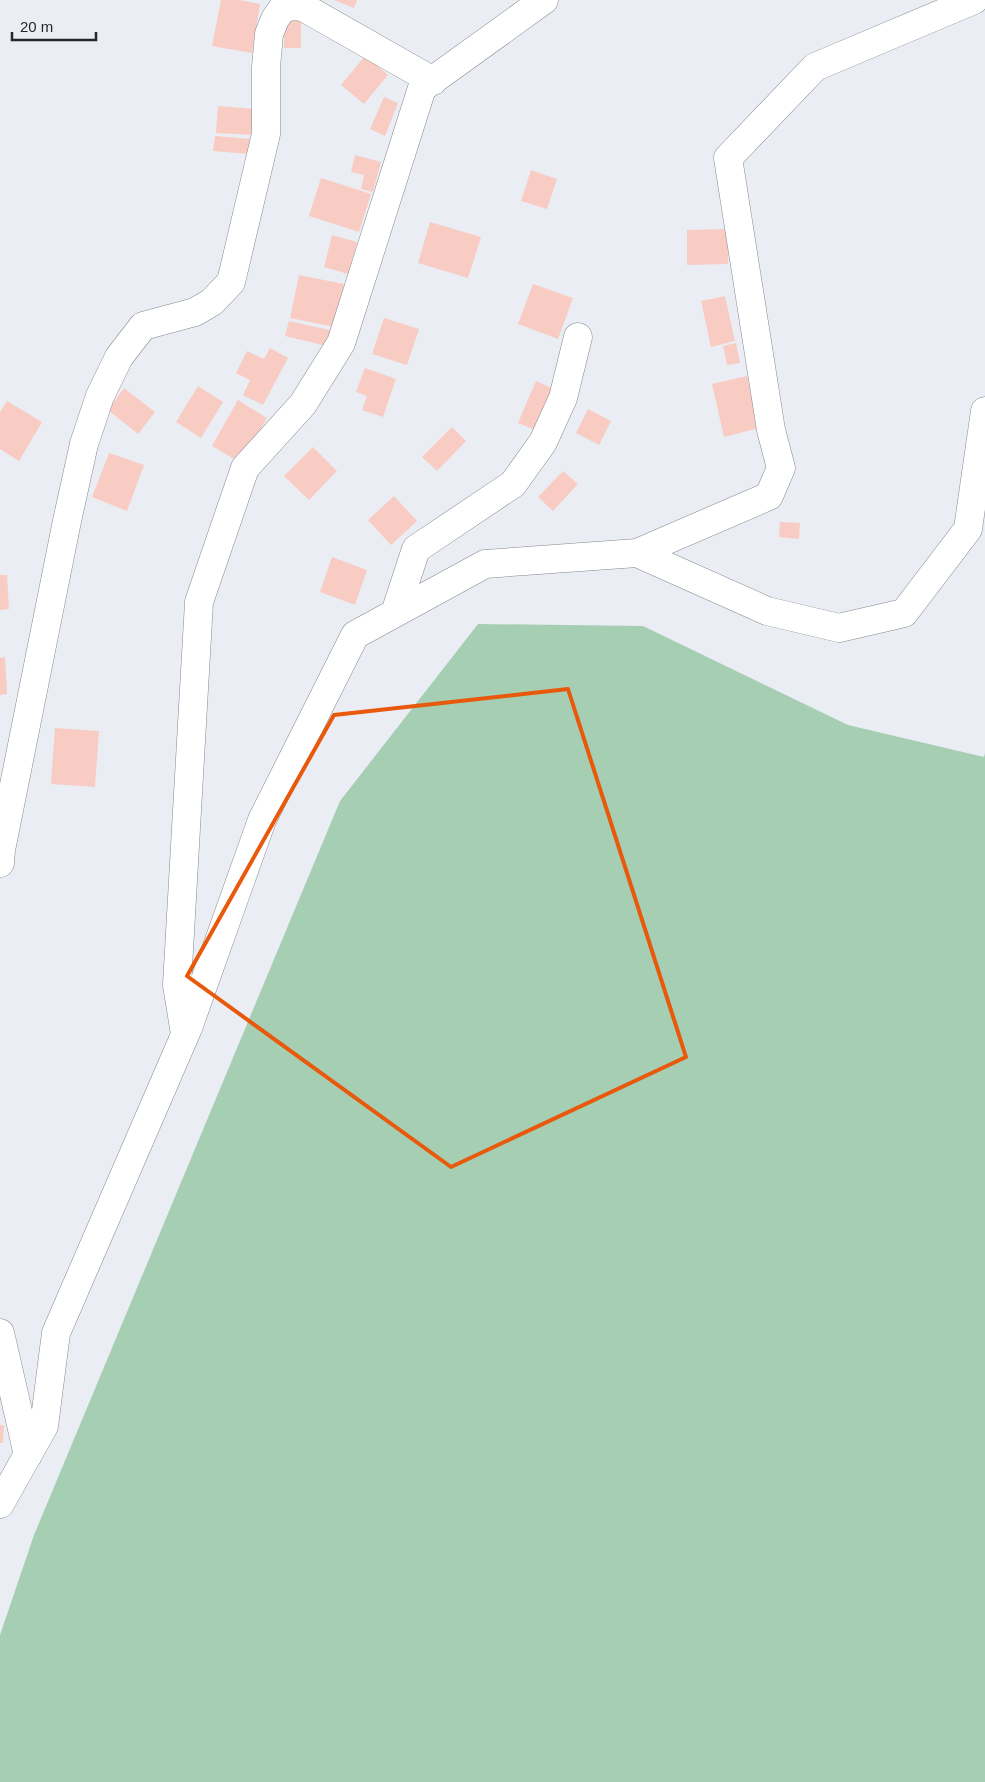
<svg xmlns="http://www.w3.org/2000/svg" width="985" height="1782" font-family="Helvetica,sans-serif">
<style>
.green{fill:#a6ceb3}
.building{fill:#f8ccc3}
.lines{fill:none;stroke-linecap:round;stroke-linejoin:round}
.street-casing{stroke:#86888e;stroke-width:29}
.street{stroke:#fff;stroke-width:28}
.marked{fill:none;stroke:#e8590c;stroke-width:4;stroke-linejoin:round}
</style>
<rect width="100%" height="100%" fill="#ebedf4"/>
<path class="green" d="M478,624L643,626L848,725L984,757L985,753V1782H0V1635L34,1535L340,801Z"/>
<path class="building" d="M221,0H240L260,4L252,53L212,46Z
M334,0H357L354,8Z
M284,19H301V48H284Z
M365,56L388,75L364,104L341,85Z
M384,97L398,103L385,136L370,129Z
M218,106L255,109L253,135L216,133Z
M215,136L251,139L250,154L213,151Z
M355,155L381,162L373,192L361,189L364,175L351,172Z
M531,170L557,179L547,209L521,201Z
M321,178L371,194L359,232L309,216Z
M430,222L481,237L468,278L418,263Z
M728,229V264L687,265V230Z
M332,235L357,242L348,274L324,267Z
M299,275L344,284L335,327L290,318Z
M533,284L573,298L558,339L518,324Z
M725,296L735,341L711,347L701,301Z
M384,318L419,329L407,365L372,354Z
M289,321L334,331L331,347L285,336Z
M736,343L740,363L727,365L723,346Z
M270,348L288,358L263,405L243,395L250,380L236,373L247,351L264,359Z
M365,368L396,379L383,417L362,410L367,396L356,392Z
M747,376L759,428L724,437L712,384Z
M536,381L556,390L538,431L518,423Z
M198,386L223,402L201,438L176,422Z
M124,388L155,412L138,434L108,410Z
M238,400L267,418L241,463L212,446Z
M7,401L42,422L19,461L0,449V412Z
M588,409L611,421L599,445L576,433Z
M452,427L466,441L437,471L422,457Z
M313,447L337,471L309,500L284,476Z
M109,453L144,465L127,511L92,497Z
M563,471L578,484L553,511L538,497Z
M394,496L417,521L391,545L368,520Z
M780,522L800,523L799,539L779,537Z
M332,557L367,570L355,605L320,592Z
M0,575H7L9,609L0,610Z
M5,657L7,694L0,695V658Z
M55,728L99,731L95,787L51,784Z
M0,1425H4L3,1443H0Z"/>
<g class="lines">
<g class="street-casing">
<path id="street" d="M637,553L769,496L781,468L771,430L728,158L815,67L974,0
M395,613L416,549L513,484L543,442L563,398L578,337
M0,863L1,850L67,521L84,444L100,396L119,357L143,326L195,312L212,302L231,282L266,134V67L269,34L275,19L282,9L292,6L303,7L433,81
M185,1034L177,985L199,602L245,468L303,404L341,343L422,88L544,0
M0,1333L28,1455
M0,1504L44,1426L56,1333L188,1028L262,820L355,635L485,564L637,553L767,611L839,628L904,613L968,529L985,411"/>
</g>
<use href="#street" class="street"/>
</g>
<path class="marked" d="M568,689L686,1057L451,1167L187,976L334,715Z"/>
<path d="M12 32v8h84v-8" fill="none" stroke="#252629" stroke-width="2.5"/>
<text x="20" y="32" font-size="15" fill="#252629" stroke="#ebedf4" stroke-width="4" paint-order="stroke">20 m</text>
</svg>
